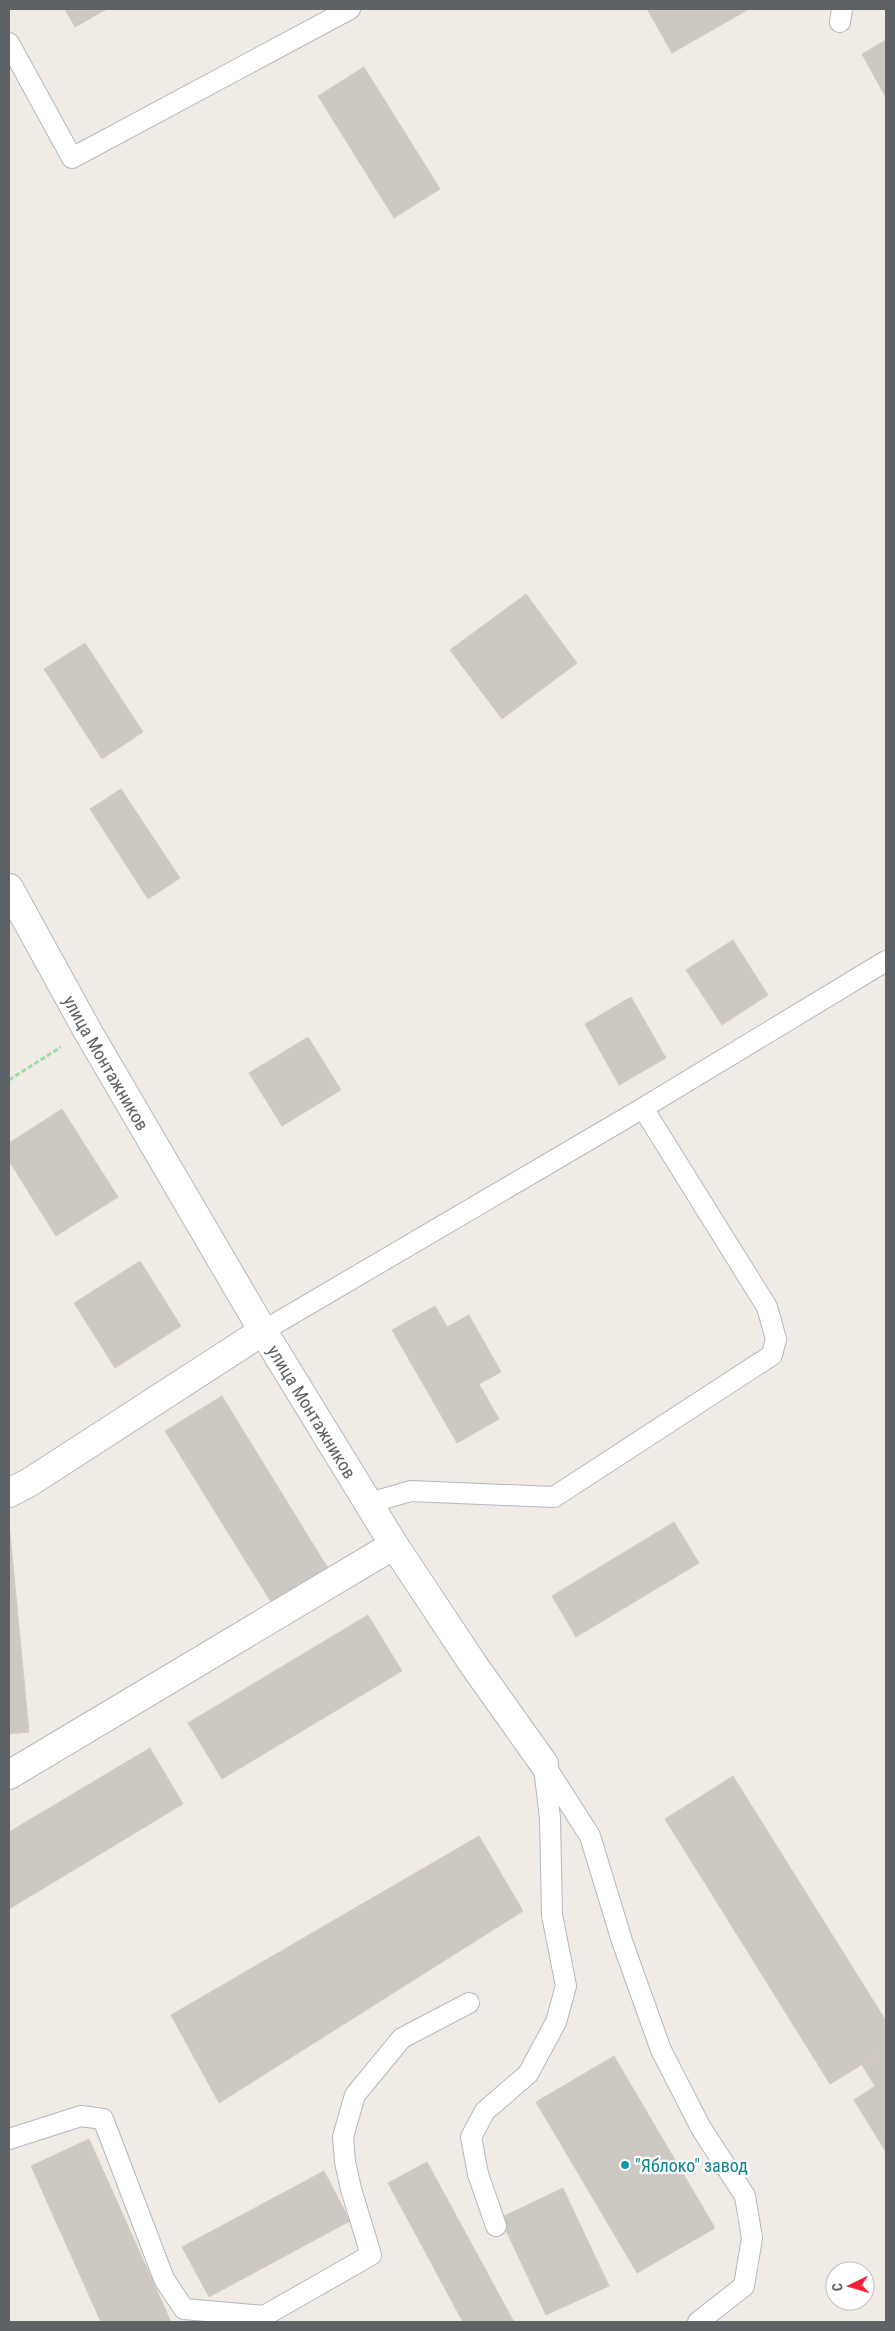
<svg xmlns="http://www.w3.org/2000/svg" width="895" height="2331" font-family="'Roboto Condensed',sans-serif">
<style>
.building{fill:#cdc8c2;stroke:#d5cbc1}
.lines{fill:none;stroke-linecap:round;stroke-linejoin:round}
.service-casing{stroke:#b4b8bc;stroke-width:22}
.minor-casing{stroke:#b4b8bc;stroke-width:30}
.path{stroke:#9fdea3;stroke-width:3;stroke-dasharray:5 2.5;stroke-linecap:butt}
.service{stroke:#fff;stroke-width:20}
.minor{stroke:#fff;stroke-width:28}
.culture-dot{fill:#0f9aa8;stroke:#fff;stroke-width:2}
.labels{text-anchor:middle;dominant-baseline:central;stroke-width:4.5;stroke-linejoin:round;paint-order:stroke}
.street-label{font-size:18px;fill:#5c6266;stroke:#fff}
.culture-label{font-size:18px;fill:#0d838f;stroke:#fff;text-anchor:start}
</style>
<rect width="100%" height="100%" fill="#f0ebe4"/>
<path class="building" d="M65,9H107L75,27Z
M647,9H749L672,53Z
M886,40V98L862,54Z
M364,67L440,189L394,218L318,96Z
M526,594L577,663L502,719L450,650Z
M85,643L143,732L102,759L44,669Z
M121,789L180,878L148,899L90,809Z
M733,940L768,995L722,1025L686,970Z
M631,997L666,1058L619,1085L585,1024Z
M308,1037L341,1090L282,1126L249,1073Z
M62,1109L118,1197L56,1236L9,1161V1143Z
M140,1261L181,1326L115,1368L74,1303Z
M435,1306L447,1327L469,1315L501,1372L479,1384L499,1419L457,1443L392,1330Z
M222,1396L332,1575L276,1610L165,1431Z
M674,1522L699,1563L576,1637L552,1596Z
M9,1523L29,1732L9,1734Z
M368,1615L402,1671L222,1779L188,1723Z
M150,1748L183,1804L9,1909V1832Z
M733,1776L886,2021V2050L830,2084L665,1819Z
M479,1836L523,1911L219,2103L171,2015Z
M886,2050V2152L854,2100L875,2086L862,2065Z
M614,2056L715,2228L637,2273L536,2102Z
M89,2139L171,2322H101L31,2166Z
M427,2162L514,2322H463L388,2183Z
M324,2171L350,2221L209,2297L182,2247Z
M563,2188L609,2286L546,2315L500,2218Z"/>
<g class="lines">
<g class="service-casing">
<path id="service" d="M840,22L842,9
M9,43L72,158L350,9
M263,1331L643,1108L886,961
M369,1503L411,1491L554,1497L772,1355L776,1339L767,1307L643,1108
M544,1764L590,1836L622,1941L661,2050L701,2128L745,2196L752,2238L744,2286L698,2322
M9,2139L81,2116L103,2119L164,2279L184,2309L264,2316L371,2255L351,2189L345,2162L343,2137L355,2095L402,2038L469,2003
M496,2226L478,2174L471,2137L485,2111L528,2074L556,2022L566,1986L552,1915L550,1818L544,1768"/>
</g>
<g class="minor-casing">
<g id="minor">
<path id="s1" d="M9,888L87,1030L263,1331L394,1545L9,1775"/>
<path d="M9,1493L30,1482L263,1331"/>
<path d="M394,1545L475,1667L544,1764"/>
</g>
</g>
<path class="path" d="M9,1080L61,1047"/>
<use href="#service" class="service"/>
<use href="#minor" class="minor"/>
</g>
<circle class="culture-dot" cx="625" cy="2165" r="5"/>
<g class="labels">
<g class="street-label">
<text stroke="none"><textPath href="#s1" startOffset="200">улица Монтажников</textPath></text>
<text stroke="none"><textPath href="#s1" startOffset="605">улица Монтажников</textPath></text>
</g>
<g class="culture-label">
<text x="635" y="2165">"Яблоко" завод</text>
</g>
</g>
<rect width="895" height="2331" fill="none" stroke="#5c6266" stroke-width="20"/>
<g transform="translate(850 2286) rotate(265)"><circle r="24" fill="#ffffff" stroke="#bec0c2"/>
<path d="M0-4L9 19L0 12L-9 19Z" fill="#fc1e37"/>
<text y="-8" font-size="14" font-weight="bold" text-anchor="middle" fill="#5c6266">С</text>
</g>
</svg>
